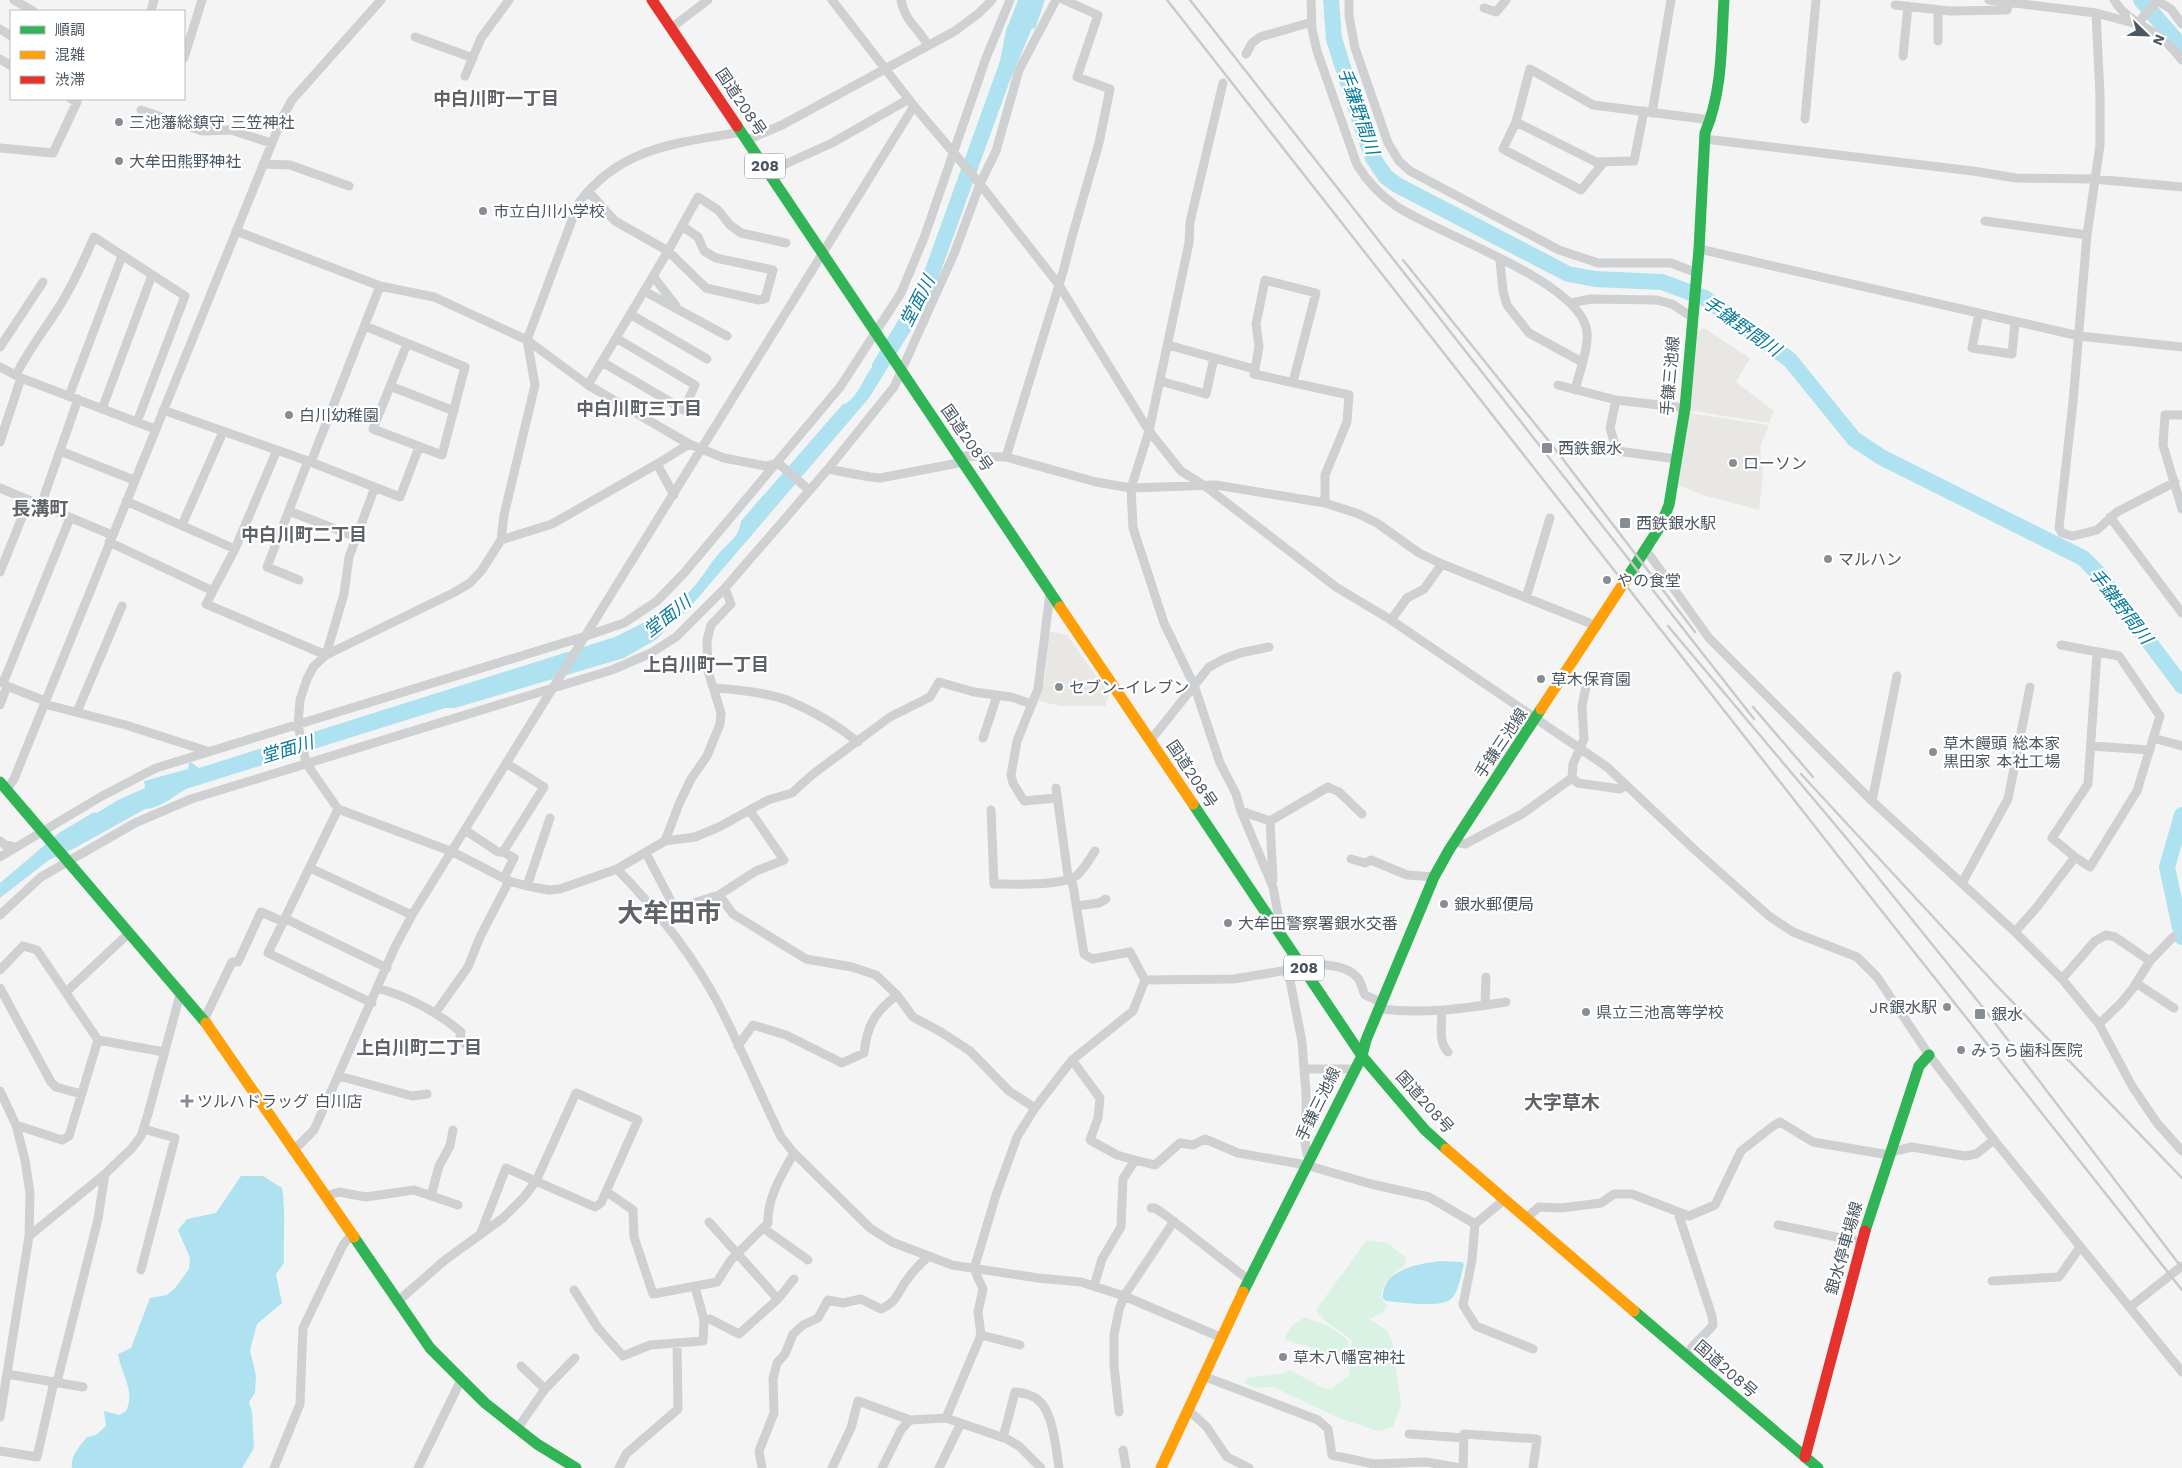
<svg xmlns="http://www.w3.org/2000/svg" width="2182" height="1468" font-family="'Work Sans','Noto Sans JP',sans-serif">
<style>
.commercial{fill:#e8e7e3}
.green{fill:#d9f2e3}
.water{fill:#aee2f0}
.lines{fill:none;stroke-linecap:round;stroke-linejoin:round}
.river{stroke:#aee2f0;stroke-width:16}
.street{stroke:#ced0d2;stroke-width:9}
.fast{stroke:#30b455;stroke-width:11}
.slow{stroke:#ff9f0a;stroke-width:11}
.jam{stroke:#e5322d;stroke-width:11}
.rail{stroke:#c9cacc;stroke-width:2.5}
.poi-dot{fill:#868d94;stroke:#fff;stroke-width:2}
.labels{text-anchor:middle;dominant-baseline:central;stroke-width:4.5;stroke-linejoin:round;paint-order:stroke}
.shield{fill:#fff;stroke:#808990;stroke-width:1}
.shield-label{font-size:15px;font-weight:bold;fill:#4a5661}
.street-label{font-size:16px;fill:#4a5661;stroke:#fff}
.poi-label{font-size:16px;fill:#4a5661;stroke:#fff;text-anchor:start}
.neighbourhood-label{font-size:18px;font-weight:bold;fill:#5f6368;stroke:#fff}
.water-label{font-size:18px;font-style:italic;fill:#0c7c9b;stroke:#fff}
.quarter-label{font-size:19px;font-weight:bold;fill:#5f6368;stroke:#fff}
.town-label{font-size:26px;font-weight:bold;fill:#5f6368;stroke:#fff}
</style>
<rect width="100%" height="100%" fill="#f4f4f4"/>
<path class="commercial" d="M1704,328L1750,358L1736,382L1774,411L1769,423L1688,410L1696,332Z
M1688,413L1769,425L1760,447L1763,477L1759,510L1703,495L1678,485Z
M1048,631L1067,635L1109,694L1105,706H1061L1039,701L1046,671Z"/>
<path class="green" d="M1367,1240L1387,1243L1407,1258L1404,1266C1391,1275 1372,1291 1388,1306L1382,1313L1369,1319L1387,1330L1392,1342L1401,1405L1393,1427L1378,1431L1339,1418L1273,1387L1256,1388L1244,1383L1247,1378L1285,1373L1290,1370L1323,1388L1331,1389L1349,1376L1352,1340L1325,1321L1316,1310Z
M1306,1318L1328,1326L1347,1339L1349,1347L1346,1359L1338,1360L1306,1345L1297,1344L1285,1339C1287,1329 1296,1320 1306,1318Z"/>
<path class="water" d="M1018,0H1045L1035,29L1032,28L1009,83L935,287L918,319L869,398L685,613H682L657,639L624,658L455,708H445L186,789C174,796 159,809 145,809L75,848L49,860L0,898V883L59,833L94,812L97,813L118,800L145,788L144,781L188,769L189,763L191,762L199,768L615,637C640,624 670,612 690,591C702,579 709,564 720,552C730,541 739,537 741,521L842,405C858,399 862,380 872,367V364L912,297L925,269L1000,61L1007,26H1008Z
M241,1176H263L282,1188C286,1213 283,1238 284,1263L276,1274L282,1303L257,1324L250,1350L256,1376L255,1393L249,1402L252,1412L254,1448L242,1468H72C70,1456 80,1446 87,1437L96,1435L106,1426L104,1411L119,1415L126,1411C136,1391 121,1374 118,1354L131,1348L150,1298L167,1295L175,1288L189,1269L190,1258L178,1230L187,1219L216,1213Z
M1442,1261L1462,1262L1464,1264C1461,1275 1459,1290 1452,1298C1443,1309 1400,1302 1386,1301L1383,1298C1381,1269 1421,1263 1442,1261Z"/>
<g class="lines">
<path class="river" d="M1331,0L1334,39L1361,124L1373,158L1386,177L1397,185L1568,274L1595,279L1662,282L1705,298L1790,360L1854,439L1881,457L2083,558L2097,572L2182,686
M2141,0L2182,47
M2182,815L2167,867L2182,937"/>
<path class="street" d="M14,0L33,11
M832,0L914,106L980,184L1059,285L1149,431L1181,471L1205,486L1336,587L1391,620L1607,767L1696,851L1769,916L1793,932L1857,957L1877,977L1929,1055L1994,1140L2182,1372
M901,0C906,24 918,26 928,46
M1311,0L1312,29L1317,51L1357,165C1367,181 1380,195 1396,206C1438,234 1573,279 1586,327C1591,343 1579,373 1575,390
M1349,0V16L1355,48L1388,143L1399,161L1410,171L1559,250L1598,263H1671L1697,273
M1989,0L2096,13L2137,24
M2114,0C2126,20 2146,26 2163,39C2170,45 2176,53 2182,60
M2156,0L2171,9L2182,24
M1895,5L1950,11L2007,10L2009,2
M1484,8L1496,12L1506,0
M151,11L154,0
M2096,13L2100,96V145L2087,235L2073,402L2059,528L2062,533L2073,536L2097,530L2117,512L2175,482
M2137,24L2157,1
M671,28L708,0
M0,29L11,36
M415,37L473,58
M1938,41V10
M1246,54L1252,43L1260,37L1312,22
M1903,56L1908,6
M184,58L202,0
M0,59L11,66
M465,76L481,38L509,0
M1223,83L1190,222L1189,243L1149,431L1131,488L1133,528L1164,623L1194,685L1220,763L1236,794L1241,811L1273,887L1278,914L1274,925
M141,110L202,131L231,130L271,143
M1652,113L1671,0
M1805,119L1816,0
M1516,122L1596,162L1634,161L1644,111
M741,132C677,143 619,147 578,204L527,340L535,385L504,515L501,540L482,570L470,583L453,593L326,655L314,666L307,679L300,700L298,725L306,763L338,809L453,852L509,881L527,886L549,890L560,889L617,869L665,841L695,837L719,827L768,800L792,793L813,774L890,717L930,697L939,682L974,692L1011,697L1032,704
M1705,139L1973,171L2016,178L2094,179L2182,187
M747,140L782,125L955,31L979,13L992,0
M0,148L53,153L77,102L71,99
M1604,162L1581,190L1503,149L1516,122L1530,69L1593,105L1711,120
M263,164L290,165L349,186
M768,172L832,143L909,99
M588,191L615,221L668,251L706,288L759,300L765,299L773,270L716,258L704,251L698,237L682,226
M1985,221L2087,235
M236,231L380,286L434,297L527,340L588,385L689,444L724,458L766,466L778,463
M1699,249L2079,336L2182,347
M1500,260L1503,291L1507,305L1529,333L1582,362
M653,276L676,306
M644,291L727,336
M1571,303L1591,299L1657,300L1672,304L1692,317
M1979,313L1972,348L2012,354L2015,322
M630,314L707,359
M365,326L465,367L442,455L373,429L407,344
M1168,345L1254,369
M0,347L43,282
M602,362L684,410L695,385L616,338
M0,367L21,378L155,429
M16,375C28,351 43,332 57,310C72,287 83,262 94,237L185,296L137,422
M1160,381L1206,394L1214,358
M1293,382L1316,293L1265,280L1256,324L1259,347L1254,374L1349,395L1347,422L1325,475V503
M588,385L668,251L698,197L718,210L730,225L741,233L786,243
M1558,385L1616,400L1685,408
M390,386L454,411
M69,396L122,256
M1616,400L1610,428L1617,451L1677,459
M102,409L152,275
M163,410L308,461L400,497L419,447
M2182,415H2165L2163,445L2182,509
M0,442L21,378
M277,450L235,549L206,604L326,655
M60,451L134,480
M960,456L1006,457L1096,482L1131,488L1216,485L1325,503L1359,514L1377,523L1419,553L1442,564L1597,626
M1006,457L1063,272L1073,233L1099,143L1110,89L1077,77L1098,15L1064,0
M311,462L380,286
M778,463L809,490
M657,464L674,495
M828,469L870,477L880,478L964,462
M0,488L112,535
M126,501L235,549
M41,505L78,399
M289,511L356,537
M2110,517L2182,613
M182,525L223,432
M501,540L552,524L657,464L689,444
M109,542L213,591
M1646,550L1709,638L1872,801L2015,932L2062,979L2099,1024L2132,1086L2157,1123L2182,1151
M0,572L29,500
M299,580L267,567L308,461
M1050,593L1038,689L1017,741L1011,775L1013,783L1024,801L1056,798
M1526,598L1550,518
M1391,620L1407,598L1424,589L1442,564
M326,655L344,594L349,557L375,487
M1588,677L1582,706L1584,739L1573,764L1572,778L1578,783L1620,789L1626,785
M0,681L7,686L45,701
M3,683L70,518
M714,688C734,689 768,693 787,700C811,710 837,725 858,742
M44,704L126,725L207,751
M0,705L7,686
M77,712L122,606
M983,738L997,696
M2153,738L2182,746
M1150,741L1209,667L1224,659L1240,653L1269,647
M2091,746L2150,750
M7,789L14,779L283,116L292,100L381,0
M1872,801L1897,676
M338,809L268,953L372,1003
M991,810L994,884C1013,884 1061,886 1076,876C1084,870 1090,858 1095,851
M1241,811L1270,821L1328,787L1339,792L1362,814
M1270,821L1273,880
M465,830L498,852H503
M0,841L5,845L15,847
M665,841L679,804L691,779L707,756L720,724L721,713L708,671L707,640L711,625L731,604L725,588
M1455,842L1465,844L1522,814L1572,778
M646,853L672,903L678,906H684L719,895L733,914L806,959L852,967L876,975L897,995L913,1017L941,1032L970,1051L1009,1091L1035,1108
M0,857L102,796L156,768L586,636L624,623L657,601L685,572L840,387L901,293L924,238L986,58L1010,0
M2075,857L2052,838L2088,784L2097,652
M1351,859L1365,863L1371,860L1407,875L1434,877
M310,868L412,915
M617,869C655,908 692,954 718,1003C740,1046 760,1093 781,1137L794,1153L870,1228L892,1242L952,1265L1038,1278L1081,1282L1124,1296L1220,1337
M504,878L514,858L503,852L544,787L506,763
M1962,883L2008,799L2030,687
M527,886L550,818
M719,895L756,871L784,860L750,811
M1077,906L1099,903L1106,899
M0,915L41,877L135,823L191,799L612,670L651,653L676,637L725,588L828,469L894,387L954,254L980,184L996,151L1019,70L1056,0
M286,919L387,968
M2015,932L2037,907L2075,857L2090,867L2137,791L2160,716L2119,656L2061,645
M1295,955L1288,970L1302,1042L1304,1069H1354
M1300,963C1318,965 1344,963 1357,977C1361,981 1362,989 1365,995L1383,1003
M0,970L23,946L37,950L98,1040L164,1052
M2062,979L2095,941L2106,935L2115,937L2150,961
M1145,980L1234,979L1288,970
M2136,983L2174,1008
M0,988L51,1082L56,1087L81,1094
M378,988C409,997 436,1011 461,1032L460,1036L465,1044L477,1051
M66,992L129,933
M1485,1005L1486,977
M1380,1009C1425,1014 1461,1009 1506,1002
M1442,1011C1442,1025 1438,1042 1448,1052
M436,1012L468,967L480,937L509,881
M204,1020L232,962H238L261,912L284,922
M2099,1024L2121,1003L2133,988L2150,961L2173,937
M738,1046L753,1025L786,1035L842,1063L864,1053C867,1025 875,1012 897,995
M1072,1060L1100,1098L1098,1118L1090,1140L1117,1155L1135,1160L1123,1179L1121,1227L1102,1259L1094,1286
M1304,1069C1305,1082 1307,1095 1306,1109C1306,1126 1302,1142 1309,1159
M339,1076L412,1096L427,1094
M0,1091L16,1125L25,1160L30,1193L29,1236L0,1417
M16,1125L62,1140L69,1136L98,1040
M294,1150L314,1130L395,947L412,915L914,106
M1891,1152L1912,1147L1965,1156L1976,1154L1994,1140
M1135,1160L1155,1165L1180,1143L1193,1145L1205,1139L1238,1153L1306,1165L1371,1184L1429,1197L1475,1224L1472,1260L1463,1305L1476,1326L1533,1349
M607,1192L633,1210L634,1237L653,1294L717,1282L731,1260L768,1223C767,1198 782,1174 794,1153
M326,1196L339,1192L366,1197L414,1190L458,1205
M431,1196L439,1166L450,1146L453,1130
M1151,1208H1155L1168,1217L1250,1281
M1678,1213L1712,1316L1713,1325C1705,1336 1691,1344 1687,1356
M1526,1218L1539,1207L1561,1208L1601,1203L1614,1194H1632L1689,1216L1715,1205L1741,1151L1773,1126L1780,1122L1813,1142L1889,1155
M709,1222L778,1299
M1475,1224L1504,1200
M1778,1225L1861,1242
M763,1228L808,1260
M29,1236L105,1174L132,1148L141,1136L148,1114L181,991
M141,1270L175,1138L144,1129
M1992,1281L2059,1277L2080,1247
M695,1287L704,1320
M574,1290L598,1328L623,1356L650,1345L703,1341L704,1320L710,1319L739,1334L778,1299L794,1279
M397,1302L445,1260L503,1218L524,1197L536,1181L576,1093L638,1120L601,1203L595,1207L506,1168L480,1235
M2130,1307L2182,1266
M981,1335L1020,1345
M521,1366L545,1389
M7,1374L83,1387
M1203,1376L1318,1420L1328,1429L1332,1455L1373,1464L1426,1462L1461,1468
M57,1382L98,1219L105,1174
M1187,1409L1206,1426L1227,1457L1249,1468
M1119,1412L1114,1365V1335L1119,1310L1124,1296L1174,1221
M946,1418L981,1335L978,1312L983,1289L974,1269L996,1195L1017,1137L1035,1108L1072,1060L1133,1011L1145,980L1130,952L1092,959L1084,954L1073,885L1068,876L1056,788
M517,1429L545,1389L575,1358
M1409,1434L1464,1438
M1003,1438L1015,1392C1023,1393 1031,1394 1038,1400C1053,1411 1056,1449 1059,1468
M1123,1450L1126,1468
M0,1451L37,1457L54,1382
M274,1468L300,1404L303,1328L343,1245L352,1234
M418,1468L461,1380
M619,1468L626,1454L678,1409L677,1343
M762,1468L759,1451L774,1413L773,1379L777,1363L785,1354L793,1334L803,1325L818,1318L828,1300L843,1303L861,1299L881,1309C900,1300 897,1291 909,1277C914,1270 921,1263 928,1257
M832,1468L851,1428L858,1401L910,1420L946,1418L1007,1439L1019,1446L1041,1468
M882,1468L901,1430L910,1420
M939,1468L961,1423
M1463,1468L1464,1434L1537,1439L1533,1468"/>
<path class="fast" d="M737,126L1060,607
M1627,578L1661,525L1669,505L1685,408L1699,249L1705,133C1723,90 1721,45 1724,0
M0,782L206,1023
M1193,804L1362,1056L1425,1130L1446,1149
M1865,1231L1919,1066L1929,1055
M354,1237L430,1348L485,1403L537,1444L576,1468
M1243,1292L1362,1056L1366,1040L1434,877L1449,850L1541,709
M1634,1311L1818,1468"/>
<path class="slow" d="M1060,607L1193,804
M1541,709L1627,578
M206,1023L354,1237
M1446,1149L1634,1311
M1161,1468L1243,1292"/>
<path class="jam" d="M652,0L737,126
M1805,1457L1865,1231"/>
<path class="rail" d="M1167,0L1835,852L2182,1290
M1190,0L1754,719
M1403,260L1552,445L1695,632
M1668,626L1848,840L1985,1010L2182,1268
M1753,707L1813,777
M1801,774L1997,986L2182,1178"/>
</g>
<g class="poi-dot">
<circle cx="119" cy="122" r="5"/>
<circle cx="119" cy="161" r="5"/>
<circle cx="483" cy="211" r="5"/>
<circle cx="289" cy="415" r="5"/>
<rect x="1541" y="442" width="12" height="12" rx="2.5"/>
<circle cx="1733" cy="463" r="5"/>
<rect x="1619" y="517" width="12" height="12" rx="2.5"/>
<circle cx="1828" cy="559" r="5"/>
<circle cx="1607" cy="580" r="5"/>
<circle cx="1541" cy="679" r="5"/>
<circle cx="1059" cy="687" r="5"/>
<circle cx="1933" cy="752" r="5"/>
<circle cx="1444" cy="904" r="5"/>
<circle cx="1228" cy="923" r="5"/>
<circle cx="1947" cy="1007" r="5"/>
<circle cx="1586" cy="1012" r="5"/>
<rect x="1974" y="1008" width="12" height="12" rx="2.5"/>
<circle cx="1961" cy="1050" r="5"/>
<path d="M184.5 1093.5h5v5h5v5h-5v5h-5v-5h-5v-5h5z"/>
<circle cx="1283" cy="1357" r="5"/>
</g>
<g class="labels">
<g class="shield">
<rect x="745" y="153.5" width="40" height="25" rx="4"/>
<rect x="1284" y="955.5" width="40" height="25" rx="4"/>
</g>
<g class="shield-label">
<text x="765" y="166">208</text>
<text x="1304" y="968">208</text>
</g>
<g class="street-label">
<text transform="translate(741 102) rotate(56)">国道208号</text>
<text transform="translate(1670 376) rotate(-85)">手鎌三池線</text>
<text transform="translate(967 438) rotate(55)">国道208号</text>
<text transform="translate(1501 743) rotate(-56)">手鎌三池線</text>
<text transform="translate(1192 774) rotate(56)">国道208号</text>
<text transform="translate(1425 1102) rotate(48)">国道208号</text>
<text transform="translate(1318 1104) rotate(-64)">手鎌三池線</text>
<text transform="translate(1844 1248) rotate(-74)">銀水停車場線</text>
<text transform="translate(1726 1369) rotate(41)">国道208号</text>
</g>
<g class="poi-label">
<text x="129" y="122">三池藩総鎮守 三笠神社</text>
<text x="129" y="161">大牟田熊野神社</text>
<text x="493" y="211">市立白川小学校</text>
<text x="299" y="415">白川幼稚園</text>
<text x="1558" y="448">西鉄銀水</text>
<text x="1743" y="463">ローソン</text>
<text x="1636" y="523">西鉄銀水駅</text>
<text x="1838" y="559">マルハン</text>
<text x="1617" y="580">やの食堂</text>
<text x="1551" y="679">草木保育園</text>
<text x="1069" y="687">セブン-イレブン</text>
<text x="1943" y="743">草木饅頭 総本家<tspan x="1943" dy="18">黒田家 本社工場</tspan></text>
<text x="1454" y="904">銀水郵便局</text>
<text x="1238" y="923">大牟田警察署銀水交番</text>
<text x="1937" y="1007" text-anchor="end">JR銀水駅</text>
<text x="1596" y="1012">県立三池高等学校</text>
<text x="1991" y="1014">銀水</text>
<text x="1971" y="1050">みうら歯科医院</text>
<text x="197" y="1101">ツルハドラッグ 白川店</text>
<text x="1293" y="1357">草木八幡宮神社</text>
</g>
<g class="neighbourhood-label">
<text x="496" y="98">中白川町一丁目</text>
<text x="639" y="408">中白川町三丁目</text>
<text x="304" y="534">中白川町二丁目</text>
<text x="706" y="664">上白川町一丁目</text>
<text x="419" y="1047">上白川町二丁目</text>
</g>
<g class="water-label">
<text transform="translate(1359 111) rotate(71)">手鎌野間川</text>
<text transform="translate(917 301) rotate(-63)">堂面川</text>
<text transform="translate(1742 326) rotate(35)">手鎌野間川</text>
<text transform="translate(2121 606) rotate(52)">手鎌野間川</text>
<text transform="translate(667 616) rotate(-38)">堂面川</text>
<text transform="translate(287 749) rotate(-17)">堂面川</text>
</g>
<g class="quarter-label">
<text x="40" y="508">長溝町</text>
<text x="1562" y="1102">大字草木</text>
</g>
<g class="town-label">
<text x="669" y="913">大牟田市</text>
</g>
</g>
<rect x="10" y="10" width="175" height="90" fill="#ffffff" stroke="#b7bbc0"/>
<rect x="20" y="26" width="25" height="8" fill="#30b455" stroke="#b7bbc0"/>
<text x="55" y="35" font-size="15" fill="#4a5661">順調</text>
<rect x="20" y="51" width="25" height="8" fill="#ff9f0a" stroke="#b7bbc0"/>
<text x="55" y="60" font-size="15" fill="#4a5661">混雑</text>
<rect x="20" y="76" width="25" height="8" fill="#e5322d" stroke="#b7bbc0"/>
<text x="55" y="85" font-size="15" fill="#4a5661">渋滞</text>
<g transform="translate(2147 35) rotate(113)" stroke="#ffffff" stroke-width="4" paint-order="stroke">
<path d="M0-4L9 19L0 12L-9 19Z" fill="#4a5661"/>
<text y="-8" font-size="14" font-weight="bold" text-anchor="middle" fill="#4a5661">N</text>
</g>
</svg>
